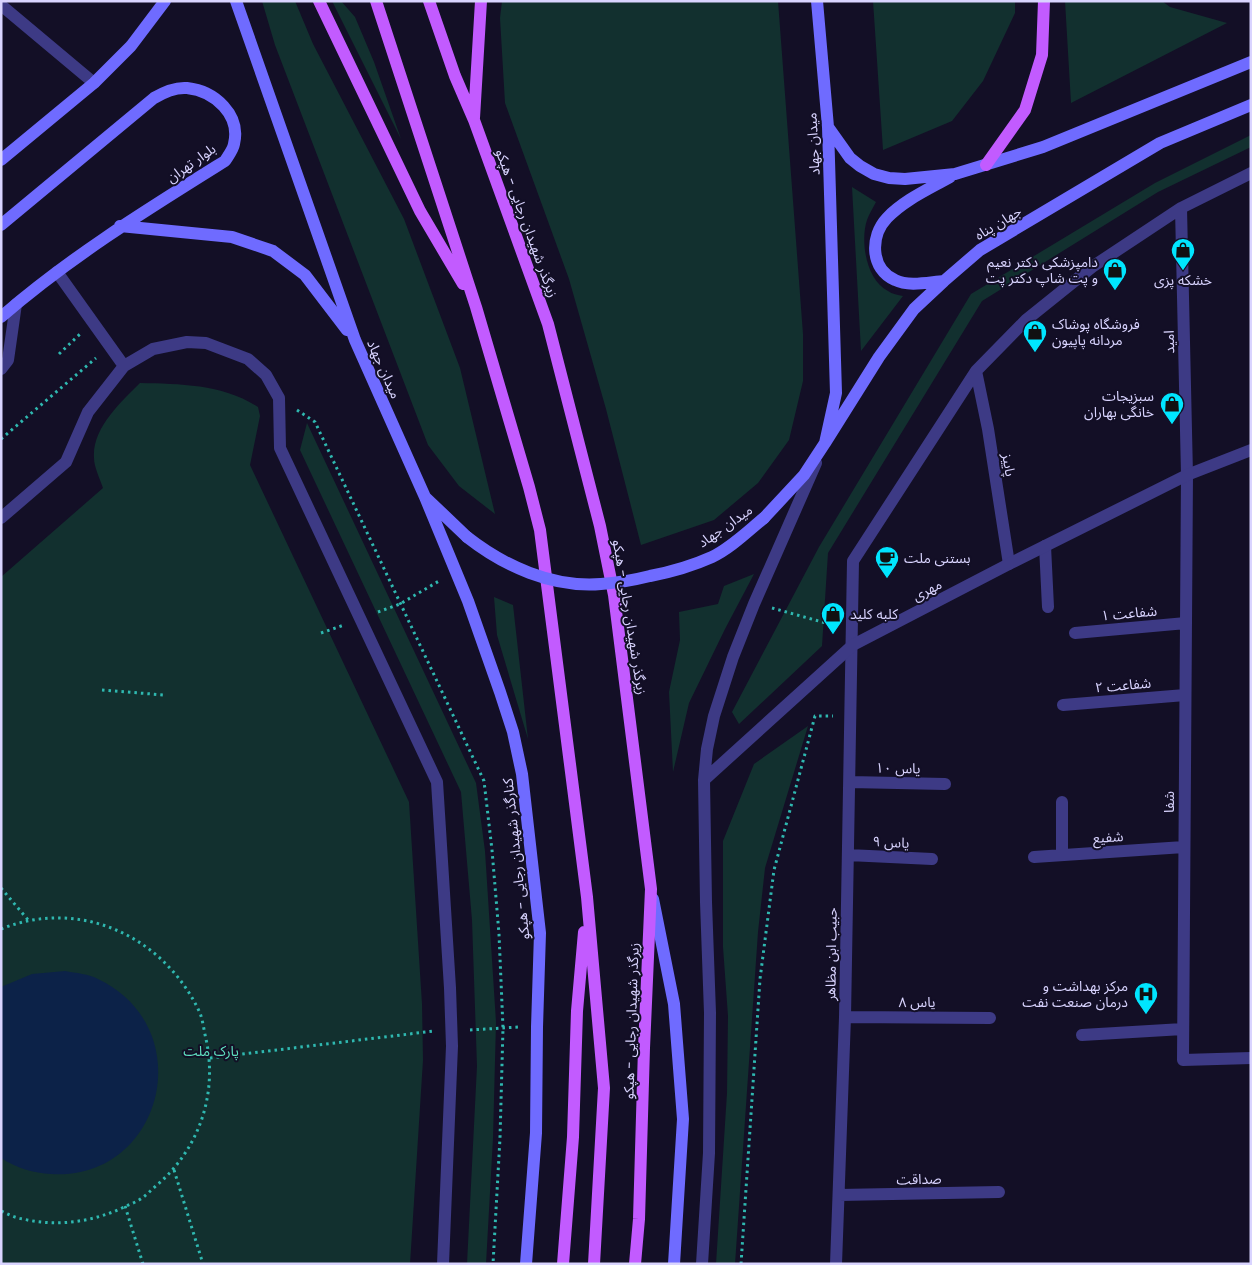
<svg xmlns="http://www.w3.org/2000/svg" width="1252" height="1265" font-family="Poppins,'Noto Sans Arabic',sans-serif">
<style>
.green{fill:#12302f}
.water{fill:#0c2248}
.lines{fill:none;stroke-linecap:round;stroke-linejoin:round}
.path{stroke:#2fb8b0;stroke-width:3;stroke-dasharray:2.5 4;stroke-linecap:butt}
.service{stroke:#3d3a85;stroke-width:12}
.minor{stroke:#3d3a85;stroke-width:12}
.tertiary{stroke:#3d3a85;stroke-width:12}
.secondary{stroke:#6f6bff;stroke-width:12}
.primary{stroke:#c25bff;stroke-width:12}
.secondary-bridge{stroke:#6f6bff;stroke-width:12}
.labels{text-anchor:middle;dominant-baseline:central;stroke-width:4;stroke-linejoin:round;paint-order:stroke}
.street-label{font-size:14px;fill:#d9d4ff;stroke:#130f26}
.poi-label{font-size:14px;fill:#d9d4ff;stroke:#130f26;text-anchor:end}
.park-label{font-size:14px;fill:#5fe0c0;stroke:#130f26}
</style>
<rect width="100%" height="100%" fill="#130f26"/>
<path class="green" d="M262,1H295L313,44L404,219L460,368L495,514L459,486L428,445L275,45Z
M332,1H341L355,17L374,62L401,139Z
M502,1H778L803,334V381L789,440L758,483L714,520L641,545L606,409L569,279L505,103L500,18Z
M873,1H1015V13L983,81L952,121L883,150Z
M1065,1H1162L1170,7L1227,23L1071,103Z
M1251,135V147L1158,192L982,301L828,553L822,646L739,724L732,712L819,547L971,294L1155,183Z
M852,187L876,202C873,208 869,214 867,220C860,241 866,280 888,291C892,294 898,295 903,296L861,351Z
M140,383C180,384 223,384 258,407L260,416L250,465L409,802L422,1004L423,1060L410,1264H1V577L103,488C100,479 94,467 94,458C92,428 121,402 140,383Z
M307,423L476,783L485,851L496,1022L493,1138L486,1264H467L477,1066L472,920L461,792L300,450Z
M754,574L725,629L689,703L673,772L669,692L680,640L679,612L718,604L724,586Z
M494,597L513,605L528,739L497,635Z
M808,726L765,868L758,932L735,1264H716L727,1093L728,1016L723,947V841L754,764Z"/>
<path class="water" d="M65,971C76,973 89,974 98,979C201,1028 163,1181 51,1174C34,1173 16,1168 1,1158V987L32,974Z"/>
<g class="lines">
<path class="path" d="M59,354L80,334
M297,410L315,422L484,781L492,850L499,934L503,1028L500,1138L493,1264
M1,439L96,358
M772,608L833,625
M378,612L400,604L439,581
M321,633L344,625
M102,690L164,695
M1,888L29,921
M1,929C81,897 165,937 200,1013C203,1021 204,1031 206,1039C218,1094 199,1149 157,1185C151,1190 146,1196 139,1200C134,1203 128,1205 122,1208C92,1222 56,1227 23,1219C15,1218 8,1214 1,1211
M470,1030L519,1027
M210,1058L434,1031
M174,1170L203,1264
M125,1206L143,1264
M741,1264L760,979L774,870L815,716H833"/>
<path class="service" d="M57,272L124,366
M1,369L8,360L16,304
M1,518L66,462L88,412L124,366L153,349L187,342L206,343L248,359L266,375L279,398L280,448L437,782L450,988L452,1046L443,1264"/>
<path class="minor" d="M1,5L94,83
M1181,208L1187,475L1183,1060L1251,1058
M976,371L988,429L1009,564
M1045,546L1048,607
M1075,633L1186,623
M1063,705L1185,695
M850,782L945,784
M1062,802V855
M848,855L932,859
M1034,857L1184,847
M845,1017L990,1018
M1082,1035L1183,1029
M839,1195L999,1192
M836,1264L845,1017L853,561L976,371L1026,320L1092,267L1181,208L1251,173"/>
<path class="tertiary" d="M704,780L853,645L1009,564L1187,475L1251,450
M702,1264L709,1153L710,1013L706,902L704,780L707,749L714,716L733,657L754,604L816,463"/>
<path class="secondary" d="M236,1L355,340L425,497L467,537
M828,127L850,158L860,166L874,174L889,178L905,179L955,174L1043,147L1251,62
M1,160L94,83L131,46L165,1
M1,225L154,98C164,92 175,87 187,88C215,91 241,115 234,144C233,150 228,156 225,161C148,209 70,257 1,317
M120,226L232,237L273,251L305,275L347,330
M944,281C929,282 909,287 895,280C870,269 870,236 887,218C904,200 929,189 950,177
M825,443L879,357L914,309L944,281L980,250L1160,143L1251,105
M425,497L468,601L500,692L513,732L522,774L540,933L537,1027L536,1133L526,1264
M764,518L804,475L825,443L836,393L828,127L817,1
M653,899L674,1004L683,1119L674,1264"/>
<path class="primary" d="M319,1L420,211L463,284
M376,1L476,307L529,487L540,530L587,897L604,1088L594,1264
M429,1L455,76L474,120L548,324L600,526L614,595L651,889L644,1048L639,1219L635,1264
M474,118L481,1
M986,165L1025,110L1042,55L1044,1
M563,1264L573,1137L577,1011L584,932"/>
<path class="secondary-bridge" d="M467,537C504,566 552,588 601,584C617,583 634,580 650,576C671,572 692,566 712,557C731,548 748,531 764,518"/>
</g>
<defs>
<g id="shop-pin" transform="scale(1.25)"><path d="M0 17L-7.5 6A9.5 9.5 0 1 1 7.5 6Z" fill="#00e5ff" stroke="#130f26"/><path d="M-5-2.5h2.3a2.7 3.5 0 0 1 5.4 0H5L5.5 6h-11ZM-1.5-2.5h3a1.5 2.3 0 0 0-3 0Z" fill="#111"/></g>
<g id="cafe-pin" transform="scale(1.25)"><path d="M0 17L-7.5 6A9.5 9.5 0 1 1 7.5 6Z" fill="#00e5ff" stroke="#130f26"/><path d="M-5.5-4.5H6V0H3Q3 3.5 0 3.5H-2.5Q-5.5 3.5-5.5 0ZM3-3.2v2h1.7v-2ZM-6 4.5H4V6H-6Z" fill="#111"/></g>
<g id="hospital-pin" transform="scale(1.25)"><path d="M0 17L-7.5 6A9.5 9.5 0 1 1 7.5 6Z" fill="#00e5ff" stroke="#130f26"/><path d="M-5-5h3v3.5h4V-5h3V5h-3V1.5h-4V5h-3Z" fill="#111"/></g>
</defs>
<g fill-rule="evenodd">
<use href="#shop-pin" x="1183" y="250"/>
<use href="#shop-pin" x="1115" y="270"/>
<use href="#shop-pin" x="1035" y="332"/>
<use href="#shop-pin" x="1172" y="404"/>
<use href="#cafe-pin" x="887" y="558"/>
<use href="#shop-pin" x="833" y="614"/>
<use href="#hospital-pin" x="1146" y="994"/>
</g>
<g class="labels">
<g class="street-label">
<text transform="translate(813 144) rotate(-93)">میدان جهاد</text>
<text transform="translate(191 163) rotate(-35)">بلوار تهران</text>
<text transform="translate(527 223) rotate(70)">زیرگذر شهیدان رجایی - هپکو</text>
<text transform="translate(998 223) rotate(-31)">جهان پناه</text>
<text transform="translate(1169 342) rotate(-91)">امید</text>
<text transform="translate(384 369) rotate(66)">میدان جهاد</text>
<text transform="translate(1009 465) rotate(81)">پاییز</text>
<text transform="translate(725 526) rotate(-35)">میدان جهاد</text>
<text transform="translate(927 590) rotate(-28)">مهری</text>
<text transform="translate(1129 613) rotate(-5)">شفاعت ۱</text>
<text transform="translate(630 617) rotate(81)">زیرگذر شهیدان رجایی - هپکو</text>
<text transform="translate(1123 685) rotate(-5)">شفاعت ۲</text>
<text transform="translate(898 768) rotate(1)">یاس ۱۰</text>
<text transform="translate(1169 802) rotate(-90)">شفا</text>
<text transform="translate(1108 837) rotate(-4)">شفیع</text>
<text transform="translate(891 842) rotate(3)">یاس ۹</text>
<text transform="translate(516 859) rotate(-96)">کنارگذر شهیدان رجایی - هپکو</text>
<text transform="translate(831 954) rotate(-89)">حبیب ابن مظاهر</text>
<text x="917" y="1002">یاس ۸</text>
<text transform="translate(631 1021) rotate(-88)">زیرگذر شهیدان رجایی - هپکو</text>
<text transform="translate(919 1179) rotate(-1)">صداقت</text>
</g>
<g class="poi-label">
<text x="1098" y="262">دامپزشکی دکتر نعیم<tspan x="1098" dy="16">و پت شاپ دکتر پت</tspan></text>
<text x="1183" y="280" text-anchor="middle">خشکه پزی</text>
<text x="1052" y="324" text-anchor="start">فروشگاه پوشاک<tspan x="1052" dy="16">مردانه پاپیون</tspan></text>
<text x="1154" y="396">سبزیجات<tspan x="1154" dy="16">خانگی بهاران</tspan></text>
<text x="904" y="558" text-anchor="start">بستنی ملت</text>
<text x="850" y="614" text-anchor="start">کلبه کلید</text>
<text x="1128" y="986">مرکز بهداشت و<tspan x="1128" dy="16">درمان صنعت نفت</tspan></text>
</g>
<g class="park-label">
<text x="211" y="1051">پارک ملت</text>
</g>
</g>
<rect width="1252" height="1265" fill="none" stroke="#d9d4ff" stroke-width="5"/>
</svg>
